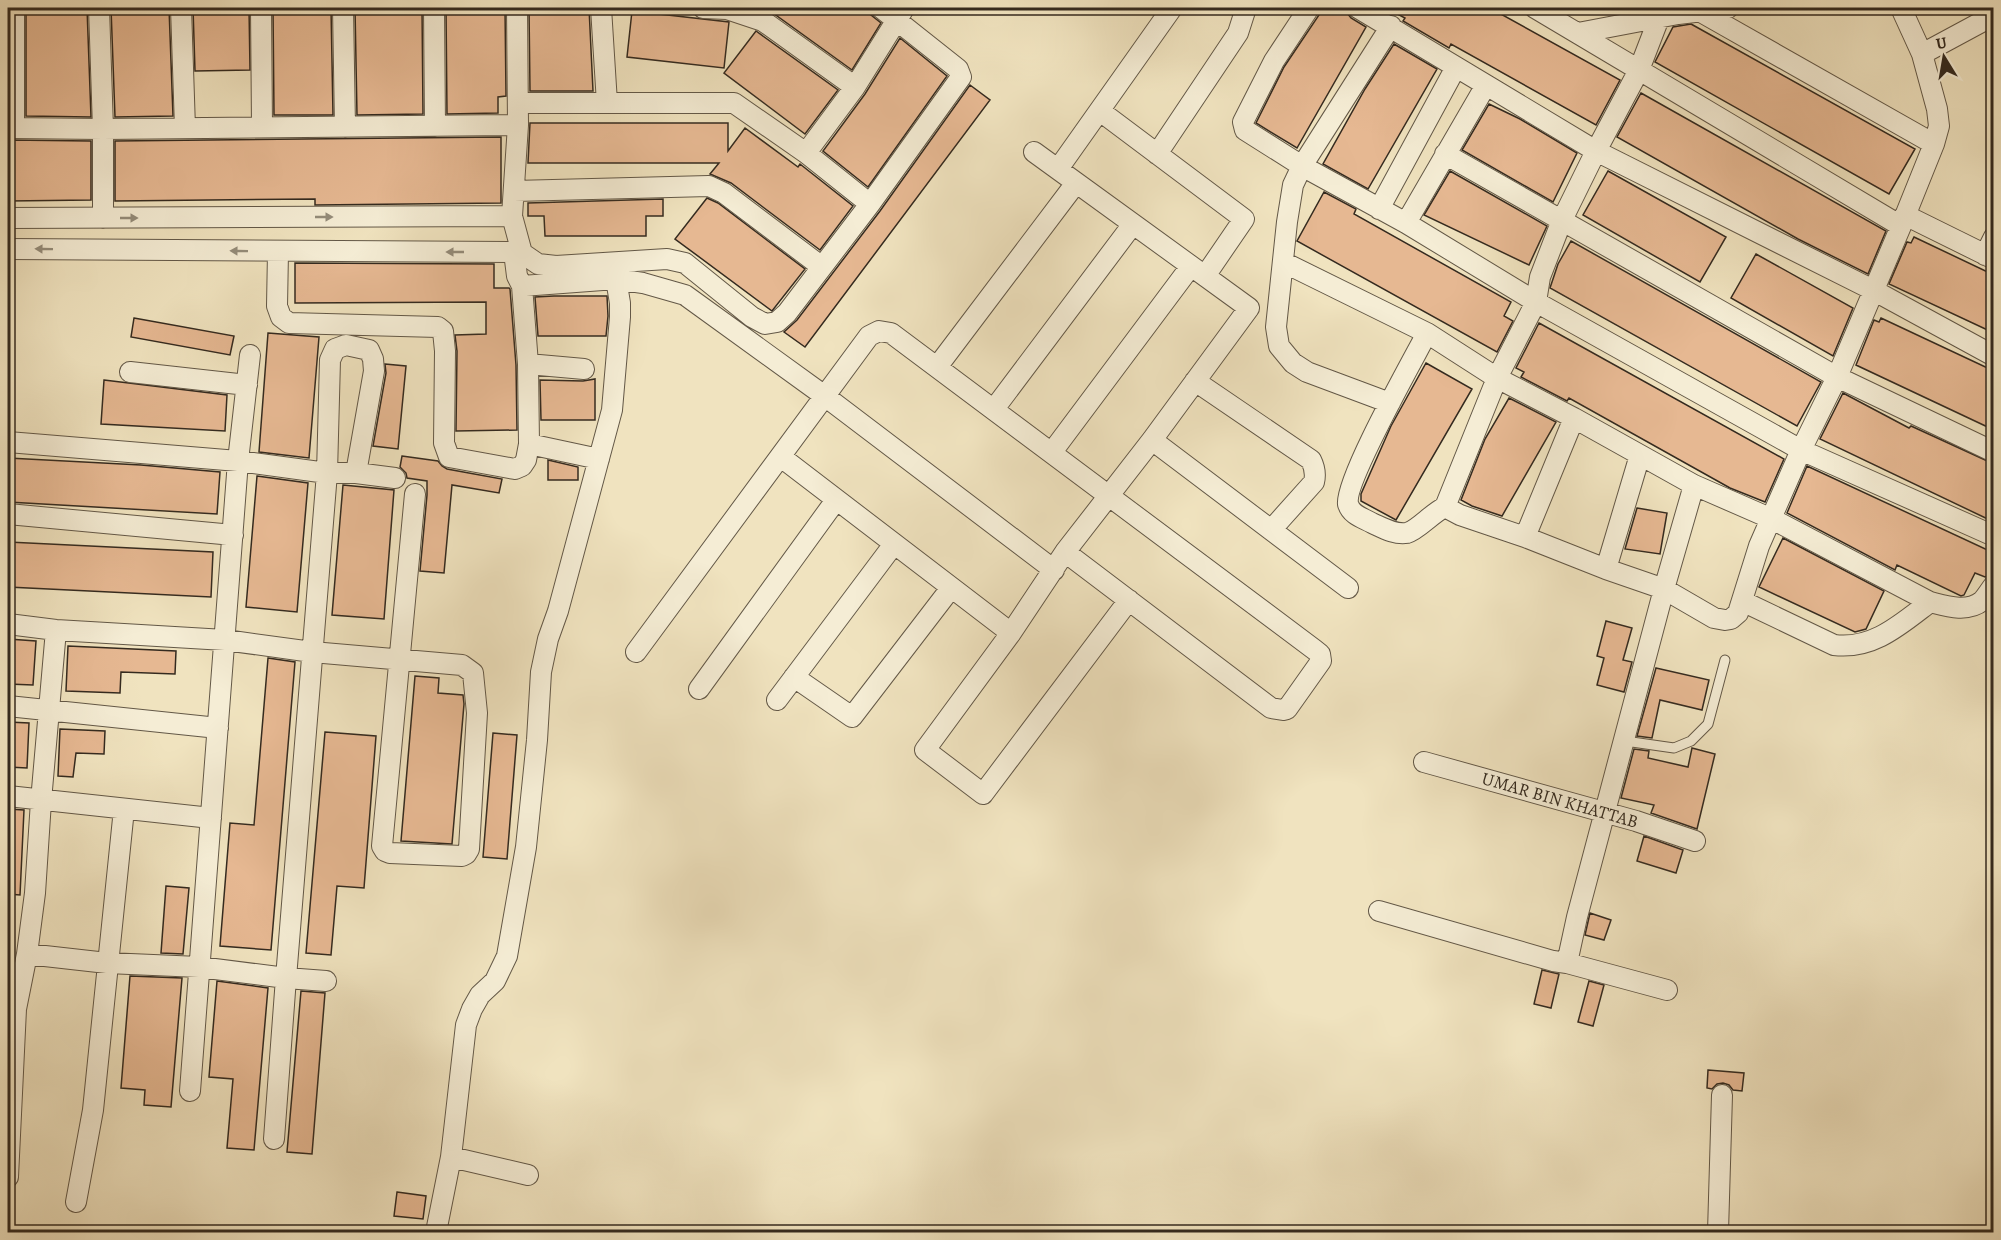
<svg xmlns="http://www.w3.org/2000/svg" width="2001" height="1240" font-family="Alegreya,serif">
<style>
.building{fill:#e6b892;stroke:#342a1f;stroke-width:1.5}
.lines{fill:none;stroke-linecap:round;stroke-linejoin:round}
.lane-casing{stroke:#635847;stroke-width:11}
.street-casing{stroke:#635847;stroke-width:22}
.lane{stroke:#f5edd5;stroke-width:9}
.street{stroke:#f5edd5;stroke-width:20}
.oneway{fill:#948c7a}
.labels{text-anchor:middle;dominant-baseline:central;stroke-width:5;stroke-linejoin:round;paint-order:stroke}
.street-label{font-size:18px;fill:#342a1f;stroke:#f5edd5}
</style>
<rect width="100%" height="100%" fill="#f0e3bf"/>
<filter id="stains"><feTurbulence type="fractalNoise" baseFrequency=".00333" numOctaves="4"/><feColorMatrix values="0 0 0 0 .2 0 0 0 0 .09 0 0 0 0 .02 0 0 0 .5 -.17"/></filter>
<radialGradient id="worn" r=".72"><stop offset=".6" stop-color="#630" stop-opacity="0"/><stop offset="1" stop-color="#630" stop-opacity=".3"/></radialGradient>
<path class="building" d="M26,8H87L91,117L26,116Z
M111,8H169L173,116L115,117Z
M193,8H249L250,70L195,71Z
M273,8H331L333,115H274Z
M355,8H422L423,114L357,115Z
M446,8H505L506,96L498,97V113L447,114Z
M529,8H589L593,91H530Z
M760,8H862L881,23L852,70L770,11Z
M1321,8H1346L1347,13L1351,18L1366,27L1297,148L1256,123L1284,67L1319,15Z
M1386,8H1490L1620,80L1596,125L1451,44L1449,48L1403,21L1405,18Z
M632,11L729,22L724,68L627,57Z
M1691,24L1915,149L1889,194L1655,62L1673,27Z
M756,31L838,90L805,134L724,73Z
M900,38L947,76L868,187L823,151L865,94Z
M1394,44L1437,69L1368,189L1323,164L1365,89Z
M970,85L990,100L805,347L784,332L797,320L880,211Z
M1641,93L1886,231L1868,274L1798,239L1617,137Z
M1489,104L1520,119L1577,153L1553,202L1462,150Z
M530,123H728V151L745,128L798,167L800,164L853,206L820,250L731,183L710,174L719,163H528Z
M501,137V203L315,205V199L115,201V141Z
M8,140L91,141V200L8,201Z
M1450,171L1547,226L1529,265L1424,215Z
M1608,171L1726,237L1700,282L1583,215Z
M1324,192L1356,209L1354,214L1511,302L1504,316L1513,321L1497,352L1297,241Z
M707,198L718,203L805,269L772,311L675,239Z
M663,199V216H646V236H545L544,216H528V203Z
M1914,237L1994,275V333L1889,284L1907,242L1911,243Z
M1571,241L1821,382L1797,426L1550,288L1558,264Z
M1756,254L1853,308L1833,356L1731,298Z
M295,263L494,264V288H509L510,289L516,365L517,430L456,431L457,351L455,335L486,334V302L295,303Z
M554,296H607L608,316L606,336H538L535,297Z
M134,318L234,336L230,355L131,337Z
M1881,318L1994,371V430L1856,365L1874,320L1879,322Z
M1539,323L1784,459L1765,502L1730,488L1569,398L1567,401L1521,377L1524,372L1516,368Z
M268,333L319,337L309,458L259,452Z
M1426,363L1472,389L1396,520L1361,501V494L1391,426Z
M385,364L406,366L398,449L373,446L386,373Z
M595,379V420H541L540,380L583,381Z
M104,380L227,395L225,431L101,424Z
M1843,393L1909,428L1911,426L1994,464V522L1820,439Z
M1509,398L1556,422L1502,516L1472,506L1461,500L1485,439Z
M402,456L438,461L442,466L447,469L502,479L499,493L452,485L444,573L420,571L427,495V481L407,478L406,473L400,467Z
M8,458L141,465L220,472L217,514L8,502Z
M548,460L578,467V480H548Z
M1807,466L1994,553V568L1991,574L1985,577L1975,573L1964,595L1961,596L1897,565L1895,570L1787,513Z
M257,476L308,483L297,612L246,607Z
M343,485L394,490L384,619L332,615Z
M1637,508L1667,513L1660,554L1625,549Z
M1783,538L1884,591L1866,629L1855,632L1759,587Z
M8,542L213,552L211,597L8,587Z
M1606,621L1632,628L1623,660L1632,662L1624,692L1597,685L1604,658L1597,656Z
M8,639L36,641L33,685L8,684Z
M68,646L176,651L175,674L121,672L120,693L66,691Z
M268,658L295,662L271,950L220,946L230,823L254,825Z
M1656,668L1709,680L1702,710L1660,700L1652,738L1637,736Z
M415,676L439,678L438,693L463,695L464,704L452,844L401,841Z
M8,722L29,723L27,768L8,767Z
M60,729L105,731L104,754L76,753L73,777L58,776Z
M325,732L376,736L364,888L337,886L331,955L306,953Z
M493,733L517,735L507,859L483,857Z
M1692,748L1715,754L1697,829L1651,813L1654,805L1621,798L1634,749L1649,751L1648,758L1688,767Z
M8,809L24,810L20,895L8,894Z
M1644,836L1683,850L1676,873L1637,861Z
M166,886L189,888L183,954L161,953Z
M1590,913L1611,920L1604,940L1585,935Z
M1542,970L1559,974L1551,1008L1534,1004Z
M130,976L182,978L171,1107L144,1105L145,1090L121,1088Z
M217,981L268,988L254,1150L227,1148L233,1079L209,1077Z
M1589,981L1604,985L1593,1026L1578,1022Z
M301,991L325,993L312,1154L287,1152Z
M1708,1070L1744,1073L1742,1091L1733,1090L1729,1085L1723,1083L1717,1084L1712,1089L1707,1088Z
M397,1192L426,1196L423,1219L394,1216Z"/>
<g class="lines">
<g class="lane-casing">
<path id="lane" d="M1625,741L1674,748L1691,741L1708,724L1725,660"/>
</g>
<g class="street-casing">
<path id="street" d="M99,8L103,129V218
M181,8L185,128
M261,8L262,127
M343,8L345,127
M434,8L435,126
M517,8L518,125L512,216L522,253
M601,8L607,103
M703,8L727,9L763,21L855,87
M1309,8L1274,61L1243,122L1245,130L1302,166L1406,223L1536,302L1801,450L1994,536
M1358,8L1596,151L1873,290L1994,356
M1535,8L1901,226
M1701,12L1934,144
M1578,33L1678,14L1728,8
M1922,54L1987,19L1993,8
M518,103H734L806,153L870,204
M1100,111L1244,219L1205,276
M14,127V8
M8,128L103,129L518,125
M1034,152L1249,308L1152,440L1065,552L1011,633L925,750L983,794L1129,600
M806,153L855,87L903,10
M1157,154L1238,33L1246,8
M1445,154L1837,377L1994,452
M1058,169L1172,8
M514,191L709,186L724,193L822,267
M1379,209L1456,67
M1905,215L1994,259
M8,218L512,216
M1406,223L1486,85
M8,249L514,252L522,253L538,264L556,266L667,259L685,263L752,317L765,324L777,322L787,313L870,204L961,77L958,69L881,8
M278,252L277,306L281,317L289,323L438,327L443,331L445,351L444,443L449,457L515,469L522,466L526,460L529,444L528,364L522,286
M514,252L517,276L522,286L616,279L643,283L685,295L826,397L1054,570
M1985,255L1994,237
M1283,262L1427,333L1497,378L1574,418L1694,485L1772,519L1930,602C1946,606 1967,613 1982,601C1986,597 1990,590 1994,585
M1427,333C1413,360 1344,482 1348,504C1351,515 1363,518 1372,523C1383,528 1395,535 1407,533C1418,530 1432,513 1445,507L1460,515L1525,537L1606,569L1664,589L1714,618L1725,620L1731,619L1738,613L1759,546L1801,450L1837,377L1901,226L1934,144L1939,126L1937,109L1922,54L1901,8
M528,364L584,369
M937,367L1076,183
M130,372L247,385
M1195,381L1311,460C1315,468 1316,474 1314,482L1271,530
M1390,403L1307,372L1293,363L1279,346L1276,327L1287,222L1293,185L1302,166L1391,26
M994,409L1133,224
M1152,440L1348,588
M8,442L238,461L327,473H356L374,371L373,359L369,350L346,345L335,349L330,360L327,473L286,978L274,1139
M529,444L599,459
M1052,452L1191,266
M781,457L1011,633
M356,473L395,478
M1445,507L1497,378L1536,302L1540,277L1562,220L1596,151L1639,70L1659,18
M8,514L233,535
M1525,537L1574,418
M1606,569L1640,455
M1742,601L1834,645C1873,650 1901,624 1930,602
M8,624L56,630L225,640L312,652L462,665L473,673L477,713L469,849L466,854L462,856L390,853L385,851L382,846L415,494
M636,652L869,336L879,331L891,333L1315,650L1320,654L1321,661L1287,709L1283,710L1271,708L1065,552
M794,677L852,717L951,588
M699,689L836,500
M777,700L894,544
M8,706L218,728
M1424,762L1636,821L1695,841
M8,796L211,818
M1379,911L1553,961L1567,963L1577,917L1664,589L1694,485
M27,954L107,963L199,967L286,978L326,981
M1567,963L1667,990
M8,1010L16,1009L27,954L35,893L41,801L56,630
M190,1091L238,461L250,355
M451,1157L528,1175
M8,1177L16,1009
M76,1202L93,1110L124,809
M436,1232L451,1157L466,1025L472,1009L480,995L495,981L507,956L526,847L537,740L541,672L548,639L558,611L612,410L620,317V303L616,279
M1718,1232L1722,1095"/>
</g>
<use href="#lane" class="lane"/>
<use href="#street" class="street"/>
</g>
<defs><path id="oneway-solid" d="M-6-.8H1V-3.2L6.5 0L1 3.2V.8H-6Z" transform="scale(1.5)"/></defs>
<g class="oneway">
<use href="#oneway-solid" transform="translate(324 217)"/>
<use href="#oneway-solid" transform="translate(129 218)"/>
<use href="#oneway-solid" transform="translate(44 249) rotate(-179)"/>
<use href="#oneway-solid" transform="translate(239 251) rotate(-179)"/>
<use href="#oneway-solid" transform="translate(455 252) rotate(-180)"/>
</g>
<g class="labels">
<g class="street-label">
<text transform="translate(1560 800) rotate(16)">UMAR BIN KHATTAB</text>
</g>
</g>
<rect width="2001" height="1240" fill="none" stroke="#f0e3bf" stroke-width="30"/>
<rect x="9" y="9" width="1983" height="1222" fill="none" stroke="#342a1f" stroke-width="3"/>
<rect x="15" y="15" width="1971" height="1210" fill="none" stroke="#342a1f" stroke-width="1.5"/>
<g transform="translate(1944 57) rotate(349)" stroke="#f5edd5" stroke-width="4.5" paint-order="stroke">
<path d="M0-4.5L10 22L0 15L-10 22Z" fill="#342a1f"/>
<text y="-9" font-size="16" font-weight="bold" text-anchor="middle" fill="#342a1f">U</text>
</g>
<rect width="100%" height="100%" filter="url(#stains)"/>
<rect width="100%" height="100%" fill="url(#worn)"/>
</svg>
